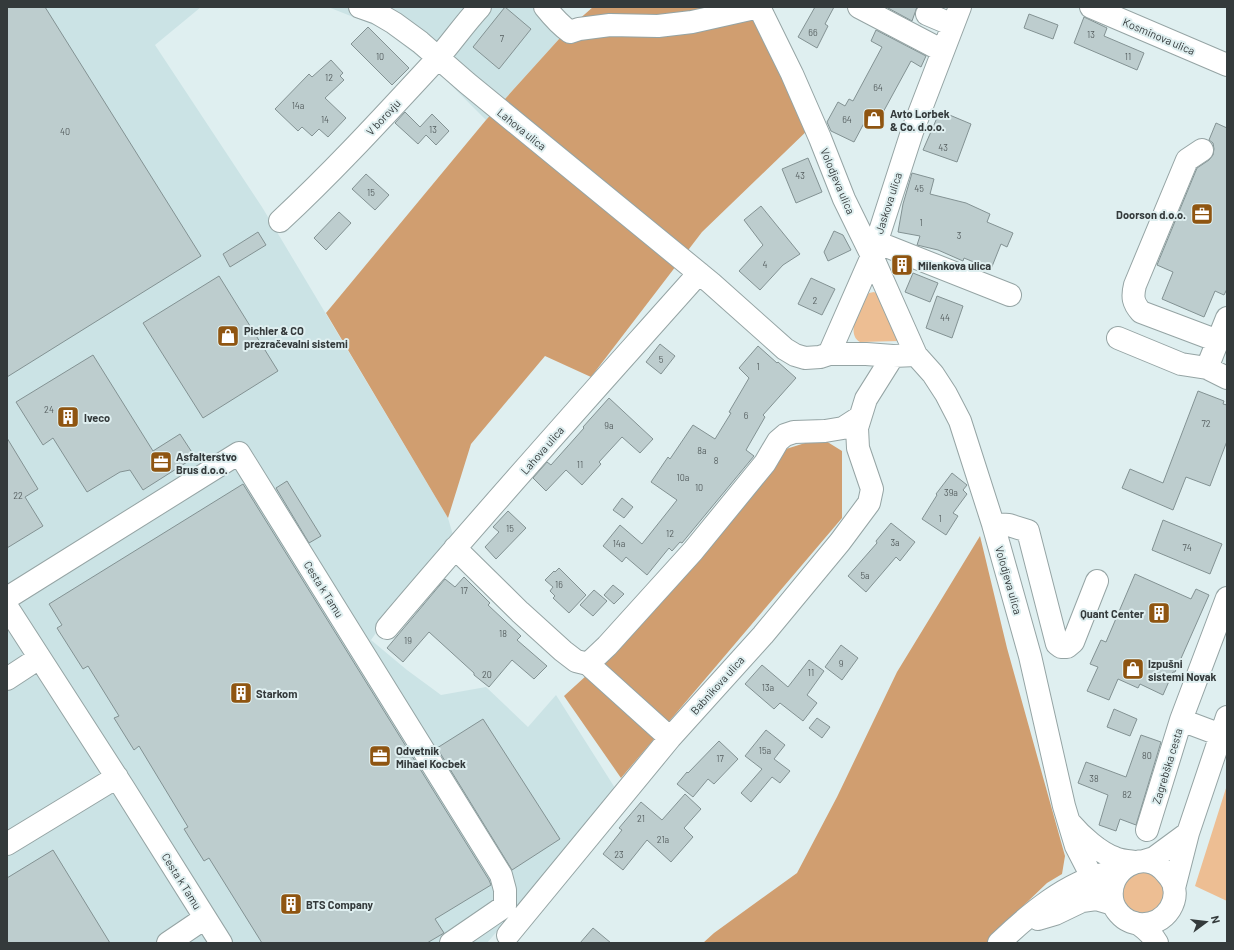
<svg xmlns="http://www.w3.org/2000/svg" width="1234" height="950" font-family="Barlow,sans-serif">
<style>
.built{fill:#cbe3e5}
.green{fill:#edbe93}
.forest{fill:#d09e70}
.building{fill:#bdcdce;stroke:#839293}
.lines{fill:none;stroke-linecap:round;stroke-linejoin:round}
.minor-casing{stroke:#95a4a4;stroke-width:24}
.minor{stroke:#fff;stroke-width:22}
.labels{text-anchor:middle;dominant-baseline:central;stroke-width:4;stroke-linejoin:round;paint-order:stroke}
.number-label{font-size:9px;fill:#565f60}
.street-label{font-size:11px;fill:#343a3b;stroke:#dfeff0}
.poi-label{font-size:11px;font-weight:bold;fill:#343a3b;stroke:#dfeff0;text-anchor:start}
</style>
<rect width="100%" height="100%" fill="#dfeff0"/>
<path class="built" d="M7,7H201L155,45L262,207L448,518L453,535L385,620L371,640L407,670L441,695L486,687L528,727L556,695L615,788L572,843L487,943H7Z
M328,7H553L569,28L486,120L437,71L381,28Z"/>
<path class="green" d="M874,292L880,296L900,341L860,342C844,333 862,304 869,293Z
M1227,785V901L1195,886Z
M1144,871L1159,877L1166,891L1163,906L1142,917L1123,905L1121,889L1129,876Z"/>
<path class="forest" d="M593,7H751L813,125L702,232L591,377L545,356L471,444L448,518L326,313L486,120L569,28Z
M821,438L842,451V518L621,778L564,696L598,665L696,563L786,449Z
M980,536L1007,648L1065,856L1062,874L1047,883L996,932L987,943H703L714,933L797,873L837,797L897,672Z"/>
<path class="building" d="M7,7H45L201,256L7,377Z
M505,7L531,29L499,69L473,47Z
M815,7H834L825,24L828,26L817,48L798,37Z
M889,7H917L912,21L888,8Z
M1029,14L1058,25L1053,39L1024,28Z
M1084,17L1107,28L1104,36L1144,53L1137,70L1074,43Z
M368,27L409,68L392,85L351,44Z
M876,30L926,56L921,67L911,61L881,116L871,110L854,142L831,131L827,122L838,102L845,106L849,99L853,101L882,47L871,41Z
M331,60L343,73L340,76L344,80L325,98L346,118L328,137L319,129L312,136L302,127L298,131L275,109L309,74L312,77Z
M940,111L971,124L957,162L923,150Z
M405,112L420,127L432,114L449,131L436,145L426,135L418,144L395,123Z
M1216,123L1227,128V289L1224,295L1215,291L1204,317L1162,299L1173,272L1157,265L1197,168L1209,160L1213,155L1214,149L1213,143L1209,140Z
M808,158L822,192L796,203L782,169Z
M912,173L934,179L930,194L966,203L990,214L987,222L1013,233L1007,247L1001,244L991,269L964,258L963,261L938,250L917,245L920,236L898,232L903,204Z
M366,174L389,195L375,210L352,189Z
M761,206L800,254L783,265L760,290L739,271L763,245L744,220Z
M339,212L351,223L326,250L314,238Z
M834,231L843,235L851,250L828,261L824,252Z
M258,232L266,245L230,267L223,254Z
M913,273L938,283L930,302L905,292Z
M219,276L278,371L203,418L143,323Z
M811,278L835,289L822,315L798,304Z
M937,296L963,306L952,338L926,328Z
M660,344L675,356L661,374L646,362Z
M758,346L777,363L778,362L796,378L763,415L765,417L746,450L754,456L682,543L680,542L672,551L669,548L647,575L626,557L622,562L603,546L620,525L642,544L677,500L651,482L668,457L670,459L693,425L715,439L731,413L729,412L749,378L739,368Z
M93,355L153,451L180,434L195,457L143,490L130,470L120,472L87,492L53,438L43,445L16,402Z
M1198,391L1224,401L1223,404L1227,405V441L1210,486L1186,477L1173,510L1122,488L1130,469L1163,483Z
M609,398L653,439L640,453L622,437L599,462L601,464L582,485L566,470L546,491L533,478L547,462L551,465L584,428L583,427Z
M7,438L38,489L25,497L43,526L7,548Z
M952,473L967,485L963,490L967,494L953,513L958,516L946,535L922,519L937,495L936,494Z
M287,481L321,536L309,543L276,488Z
M243,484L489,880L491,885L435,919L444,933L427,943H262L209,858L204,861L184,829L188,827L139,746L134,750L114,718L119,716L88,666L83,669L57,628L62,625L49,604Z
M622,498L633,507L624,518L613,510Z
M508,511L526,528L496,559L485,547L499,532L493,527Z
M1163,520L1222,544L1210,574L1152,550Z
M891,523L915,542L900,561L896,557L866,592L848,576L877,543L876,541Z
M559,568L586,595L569,613L553,598L555,596L550,591L553,587L545,580L554,571L555,572Z
M1135,574L1191,599L1196,589L1209,595L1175,672H1173L1163,695L1140,684L1138,688L1118,679L1109,700L1087,691L1098,667L1090,664L1101,640L1106,642Z
M464,577L490,603L488,605L521,636L517,640L547,666L534,679L512,660L489,687L474,675V673L429,632L403,662L387,648L445,579L455,587Z
M613,585L624,594L614,604L604,595Z
M594,590L607,601L593,616L580,605Z
M841,645L858,658L842,680L825,667Z
M809,660L824,671L807,695L817,703L803,721L780,703L774,709L745,684L762,665L788,687Z
M1114,709L1137,719L1130,736L1107,727Z
M817,718L830,727L822,738L809,728Z
M483,719L560,839L512,870L437,748Z
M766,730L785,745L774,759L790,771L780,783L772,777L751,802L741,793L762,769L745,756Z
M1141,735L1161,742L1136,825L1120,819L1116,831L1099,825L1108,795L1078,783L1086,762L1126,777Z
M719,741L738,759L714,784L708,779L693,797L677,784L687,772L688,773Z
M685,794L701,809L684,828L693,837L671,862L647,840L623,870L603,854L622,830L619,828L641,802L662,820Z
M53,850L110,943H7V878Z
M593,928L611,943H580Z"/>
<g class="lines">
<g class="minor-casing">
<path id="minor" d="M360,7L377,13L394,23L420,42L467,83L711,283L785,349L795,355L805,358L820,357L829,354H866L893,356L916,355L933,374L946,394L960,421L993,524L1030,656L1064,806L1076,846L1092,877L1113,904
M545,7C553,17 560,25 570,32L579,29L610,25L658,26L692,22L759,7
M759,7L792,74L820,138L844,199L872,256L916,355
M859,7L943,51
M1091,7L1227,65
M927,14L953,25
M1202,150L1187,160L1135,285C1132,297 1133,303 1141,312L1218,341
M280,221C335,170 386,114 437,59C452,42 465,23 480,7
M876,242L1010,295
M1227,318L1207,368L1227,378
M1118,338L1181,364L1207,368
M829,354L872,256L912,132L960,7
M993,524L1009,525L1028,531L1057,644L1061,647H1067L1073,642L1097,581
M455,548L520,612L563,651L576,661L588,664L607,646L693,551L765,463L778,441L785,435L794,432L825,431L843,428L860,417
M7,598L239,453L501,875L505,890V906L451,943
M7,607L123,787L221,943
M387,628C488,508 594,391 699,273
M588,664L670,738
M7,679L39,658
M1181,720L1227,598
M1071,824C1081,836 1100,853 1115,858C1122,861 1130,861 1137,862
M1147,830L1181,720L1221,735
M7,844L117,777
M1144,861L1154,858L1188,833
M1174,888L1188,833L1227,717
M1038,919L1055,914L1082,901L1096,899L1113,904
M1139,924C1152,925 1163,920 1170,909C1175,901 1176,892 1173,883C1171,879 1169,876 1166,873C1145,846 1104,870 1113,903C1115,910 1122,918 1129,921C1133,923 1137,923 1140,925C1147,930 1153,936 1157,943
M508,935L670,738L763,635L840,542L869,503L872,489L858,448L857,428L866,399L893,356
M168,943L205,918
M999,943C1029,914 1066,883 1107,873"/>
</g>
<use href="#minor" class="minor"/>
</g>
<defs>
<g id="shop-square" transform="scale(1.15)"><rect x="-9" y="-9" width="18" height="18" rx="4" fill="#8f5511" stroke="#dfeff0"/><path d="M-5-2.5h2.3a2.7 3.5 0 0 1 5.4 0H5L5.5 6h-11ZM-1.5-2.5h3a1.5 2.3 0 0 0-3 0Z" fill="#fff"/></g>
<g id="office-square" transform="scale(1.15)"><rect x="-9" y="-9" width="18" height="18" rx="4" fill="#8f5511" stroke="#dfeff0"/><path d="M-6-3h4V-5.5h4V-3h4V5H-6ZM-1-4.5V-3h2v-1.5ZM-6 0V1H6V0Z" fill="#fff"/></g>
<g id="building-square" transform="scale(1.15)"><rect x="-9" y="-9" width="18" height="18" rx="4" fill="#8f5511" stroke="#dfeff0"/><path d="M-4-6H4V6H1V3H-1V6H-4ZM-2.5-4.3h1.7v1.8h-1.7ZM.8-4.3h1.7v1.8H.8ZM-2.5-1h1.7V.8h-1.7ZM.8-1h1.7V.8H.8Z" fill="#fff"/></g>
</defs>
<g fill-rule="evenodd">
<use href="#shop-square" x="874" y="119"/>
<use href="#office-square" x="1202" y="214"/>
<use href="#building-square" x="902" y="265"/>
<use href="#shop-square" x="228" y="336"/>
<use href="#building-square" x="68" y="417"/>
<use href="#office-square" x="161" y="462"/>
<use href="#building-square" x="1159" y="613"/>
<use href="#shop-square" x="1133" y="669"/>
<use href="#building-square" x="241" y="693"/>
<use href="#office-square" x="380" y="756"/>
<use href="#building-square" x="291" y="904"/>
</g>
<g class="labels">
<g class="number-label">
<text x="813" y="32">66</text>
<text x="1091" y="34">13</text>
<text x="502" y="38">7</text>
<text x="380" y="56">10</text>
<text x="1128" y="56">11</text>
<text x="329" y="77">12</text>
<text x="878" y="87">64</text>
<text x="298" y="105">14a</text>
<text x="325" y="119">14</text>
<text x="847" y="119">64</text>
<text x="433" y="129">13</text>
<text x="65" y="131">40</text>
<text x="943" y="147">43</text>
<text x="800" y="175">43</text>
<text x="919" y="188">45</text>
<text x="371" y="192">15</text>
<text x="921" y="222">1</text>
<text x="959" y="235">3</text>
<text x="765" y="264">4</text>
<text x="815" y="300">2</text>
<text x="945" y="317">44</text>
<text x="661" y="359">5</text>
<text x="758" y="366">1</text>
<text x="49" y="409">24</text>
<text x="746" y="415">6</text>
<text x="1206" y="423">72</text>
<text x="609" y="425">9a</text>
<text x="702" y="450">8a</text>
<text x="716" y="460">8</text>
<text x="580" y="464">11</text>
<text x="683" y="477">10a</text>
<text x="699" y="487">10</text>
<text x="951" y="492">39a</text>
<text x="18" y="495">22</text>
<text x="940" y="518">1</text>
<text x="510" y="528">15</text>
<text x="670" y="533">12</text>
<text x="895" y="542">3a</text>
<text x="619" y="543">14a</text>
<text x="1187" y="547">74</text>
<text x="865" y="575">5a</text>
<text x="559" y="584">16</text>
<text x="464" y="590">17</text>
<text x="503" y="633">18</text>
<text x="408" y="640">19</text>
<text x="841" y="663">9</text>
<text x="811" y="672">11</text>
<text x="487" y="674">20</text>
<text x="768" y="687">13a</text>
<text x="765" y="750">15a</text>
<text x="1147" y="755">80</text>
<text x="720" y="758">17</text>
<text x="1094" y="778">38</text>
<text x="1127" y="794">82</text>
<text x="641" y="818">21</text>
<text x="663" y="839">21a</text>
<text x="619" y="854">23</text>
</g>
<g class="street-label">
<text transform="translate(1159 36) rotate(23)">Kosminova ulica</text>
<text transform="translate(383 117) rotate(-47)">V borovju</text>
<text transform="translate(522 129) rotate(39)">Lahova ulica</text>
<text transform="translate(838 181) rotate(67)">Volodjeva ulica</text>
<text transform="translate(888 203) rotate(-72)">Jaskova ulica</text>
<text transform="translate(542 450) rotate(-49)">Lahova ulica</text>
<text transform="translate(1009 580) rotate(74)">Volodjeva ulica</text>
<text transform="translate(324 589) rotate(58)">Cesta k Tamu</text>
<text transform="translate(717 685) rotate(-48)">Babnikova ulica</text>
<text transform="translate(1167 766) rotate(-73)">Zagrebška cesta</text>
<text transform="translate(182 881) rotate(58)">Cesta k Tamu</text>
</g>
<g class="poi-label">
<text x="890" y="113">Avto Lorbek<tspan x="890" dy="13">&amp; Co. d.o.o.</tspan></text>
<text x="1186" y="214" text-anchor="end">Doorson d.o.o.</text>
<text x="918" y="265">Milenkova ulica</text>
<text x="244" y="330">Pichler &amp; CO<tspan x="244" dy="13">prezračevalni sistemi</tspan></text>
<text x="84" y="417">Iveco</text>
<text x="176" y="456">Asfalterstvo<tspan x="176" dy="13">Brus d.o.o.</tspan></text>
<text x="1144" y="613" text-anchor="end">Quant Center</text>
<text x="1148" y="663">Izpušni<tspan x="1148" dy="13">sistemi Novak</tspan></text>
<text x="256" y="693">Starkom</text>
<text x="396" y="750">Odvetnik<tspan x="396" dy="13">Mihael Kocbek</tspan></text>
<text x="306" y="904">BTS Company</text>
</g>
</g>
<rect width="1234" height="950" fill="none" stroke="#343a3b" stroke-width="16"/>
<g transform="translate(1206 922) rotate(75)" stroke="#dfeff0" stroke-width="3" paint-order="stroke">
<path d="M0-3L7 15L0 10L-7 15Z" fill="#343a3b"/>
<text y="-6" font-size="11" font-weight="bold" text-anchor="middle" fill="#343a3b">N</text>
</g>
</svg>
